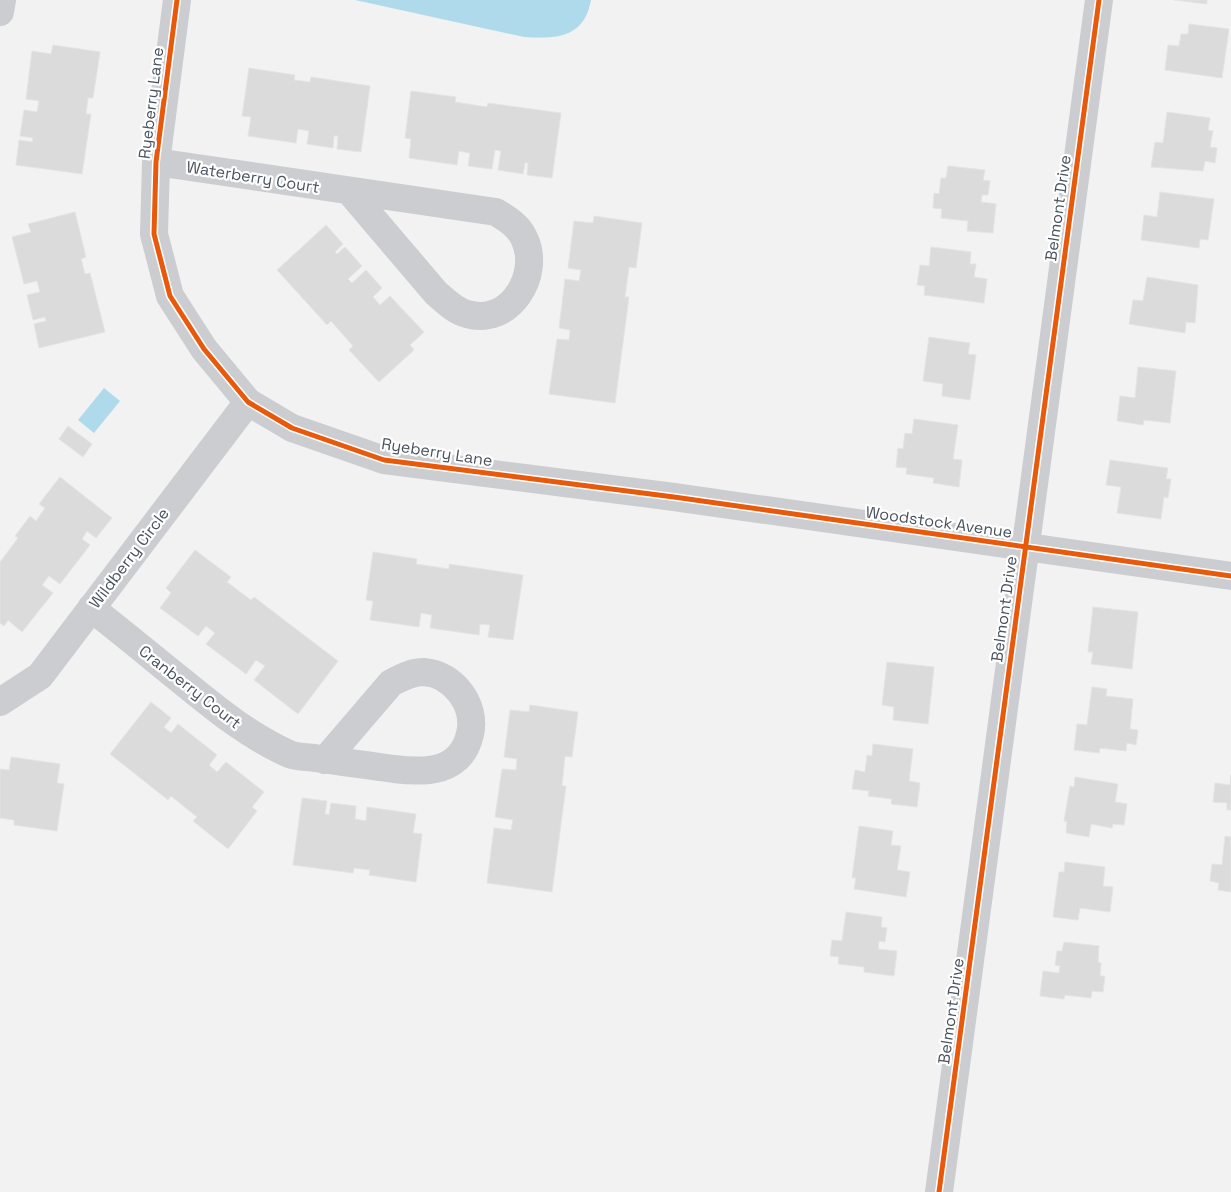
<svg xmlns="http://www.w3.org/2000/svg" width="1231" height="1192" font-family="'Space Grotesk',sans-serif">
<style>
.water{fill:#aedaec}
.building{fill:#dbdbdc;stroke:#e3e4e5}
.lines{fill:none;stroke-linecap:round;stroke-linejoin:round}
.minor{stroke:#cbcdd0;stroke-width:28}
.cycleway-casing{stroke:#fff;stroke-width:8}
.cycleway{stroke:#e8590c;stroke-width:5}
.labels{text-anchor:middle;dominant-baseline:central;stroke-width:4.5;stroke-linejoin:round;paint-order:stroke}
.street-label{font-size:16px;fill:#49535e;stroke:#fff}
</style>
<rect width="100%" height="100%" fill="#f2f2f2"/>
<path class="water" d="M355,0H591C584,38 557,39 524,37Z
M104,388L120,401L94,433L78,420Z"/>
<path class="building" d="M1174,0H1207V4Z
M1189,24L1229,29L1222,78L1165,70L1168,45L1179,46L1181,34H1188Z
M53,45L100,52L93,98H88L86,114H91L82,174L16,165L19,140L32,142L33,138L20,136L24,110L37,112L39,101L26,99L32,51L51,54Z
M249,68L295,75L294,80L310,82L311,77L370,86L361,152L337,149L338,136H334L333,148L307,144L309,131L298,129L296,143L248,136L251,117L242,116Z
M411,91L456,97L455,102L487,107L488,103L561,113L552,178L527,175L528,163H525L523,174L498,170L501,151L495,150L492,169L468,166L470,153L459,151L457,165L409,158L411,139L405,138Z
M1167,112L1210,118L1208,130L1213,131L1210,147L1217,148L1215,163L1205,161L1203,171L1151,167L1155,142L1163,143Z
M948,166L985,170L983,180L990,181L988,195H982L981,202L996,204L993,233L967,231L968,221L941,218L942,209L933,208L934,193L939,194L941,178H946Z
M1160,192L1214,199L1208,240L1200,239L1199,248L1141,240L1144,215L1157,217Z
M75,212L86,257L81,259L85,274L90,273L105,332L39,348L34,324L46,321L45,317L33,320L27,295L40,292L37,281L24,284L12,237L31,232L28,224Z
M594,216L642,223L636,268L629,267L625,297H629L615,403L549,394L557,339L569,340L570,330L559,328L565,279L579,281L581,270L568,268L574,221L593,223Z
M326,225L343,244L335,252L337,254L345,247L362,266L348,279L352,283L366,270L382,288L373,297L380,305L390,296L424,332L410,345L414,350L379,382L349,350L353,346L331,321L327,325L277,270Z
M931,247L971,252L970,264H976L974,277L987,279L984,303L924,295L925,286L917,285L920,265L929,266Z
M1147,277L1198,285L1195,323L1186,322L1185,333L1129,324L1133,300L1143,301Z
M929,337L970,343L968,354L976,355L970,400L942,396L943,384L923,381Z
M1138,367L1176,371L1170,423L1144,420L1143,425L1117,421L1120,396L1135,398Z
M914,419L958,425L953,459L962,460L959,487L933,483L934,478L906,474L907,468L896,467L898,448L903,449L905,433L912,434Z
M68,426L92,444L83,457L59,439Z
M1110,460L1168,468L1166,479H1171L1168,498L1164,497L1161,519L1117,513L1121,487L1106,485Z
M60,477L112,518L96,538L87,531L82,539L90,545L60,584L49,576L42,585L53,593L22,632L8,620L4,626L0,623V562L18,538L15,536L30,516L36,521L45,508L39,504Z
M195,550L231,577L227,582L251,600L254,597L338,661L298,714L254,680L265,666L256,660L246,674L206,644L215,633L206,626L198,636L160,608L171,593L166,588Z
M373,552L417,559L416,564L449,569V564L523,575L513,640L488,637L490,625L480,624L479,635L430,628L432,615L421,613L419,627L370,620L373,601L366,600Z
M1093,607L1138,612L1132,669L1091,664L1093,652H1088Z
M887,662L934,667L928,724L893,720L894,707L882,705Z
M1092,687L1107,689L1106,696L1133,699L1130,729L1138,730L1136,745L1127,743L1126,751L1100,748L1099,753L1074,750L1077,724L1087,725Z
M151,702L171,718L164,727L171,733L178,724L217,755L209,765L217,772L226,762L264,792L252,807L257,811L228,849L193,821L197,817L171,796L168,800L110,754Z
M530,705L578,712L572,757L565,756L562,786H566L552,892L487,883L494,828L511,830L513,820L495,817L502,769L516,770L517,759L504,757L510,710L529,712Z
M873,744L913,749L909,781L920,783L917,807L891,804L892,799L868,796L869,791L852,789L855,770L865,772L867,755L872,756Z
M11,757L60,764L57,783L64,784L57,831L14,825V820L0,818V769L9,770Z
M1231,774V810H1227V803L1213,802L1215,783L1230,785Z
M1075,777L1118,784L1115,802L1127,804L1124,825L1113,824L1112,828L1091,824L1089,837L1066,833L1067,822L1064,821L1070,786L1074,787Z
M302,798L327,801L325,814L329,815L331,803L356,806L355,819L366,821L367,807L416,814L413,833L422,834L416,882L369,875L370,870L354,868L353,873L293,865Z
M859,826L893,831L891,845L901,846L897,870L910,872L906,897L854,889L856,878H852Z
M1225,836L1231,837V892L1218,890L1219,883L1210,881L1212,864L1222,865Z
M1065,862L1105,867L1103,886L1113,887L1110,912L1080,908L1078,920L1053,917L1059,872H1064Z
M846,912L882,917L881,927L887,928L885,942L879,941L878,949L897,951L894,976L864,972V967L838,964L839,957L830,956L832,940L842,941Z
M1064,942L1099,946L1098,962L1101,963L1100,976H1105L1103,992L1092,991L1091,998L1065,995L1064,999L1040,996L1043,971L1059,973L1060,966L1055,965L1057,951H1062Z"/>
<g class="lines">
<path class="minor" d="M177,0L156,162L154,234L170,296L204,349L248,402L292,428L384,460L674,497L1231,576
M0,12L2,0
M156,162L496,212C507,219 518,225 524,238C542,274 510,327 467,314C455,311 445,301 436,293L350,192
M91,608C122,632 152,657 183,682C216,709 249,736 289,754C296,757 306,757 315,758C341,762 367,765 394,769C426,773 461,773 470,734C477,705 453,674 424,672C412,672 402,677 391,683L325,760
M0,702L40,676L248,402
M939,1192L1099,0"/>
<g class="cycleway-casing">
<path id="cycleway" d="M177,0L156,162L154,234L170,296L204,349L248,402L292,428L384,460L674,497L1231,576
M939,1192L1099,0"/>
</g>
<use href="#cycleway" class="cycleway"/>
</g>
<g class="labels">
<g class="street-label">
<text transform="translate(151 103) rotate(-83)">Ryeberry Lane</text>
<text transform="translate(253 177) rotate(9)">Waterberry Court</text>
<text transform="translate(1058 208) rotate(-82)">Belmont Drive</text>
<text transform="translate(437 452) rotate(9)">Ryeberry Lane</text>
<text transform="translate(939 522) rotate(8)">Woodstock Avenue</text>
<text transform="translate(129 558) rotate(-53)">Wildberry Circle</text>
<text transform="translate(1004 609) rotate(-82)">Belmont Drive</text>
<text transform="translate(190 687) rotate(38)">Cranberry Court</text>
<text transform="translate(951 1011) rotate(-82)">Belmont Drive</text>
</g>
</g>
</svg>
